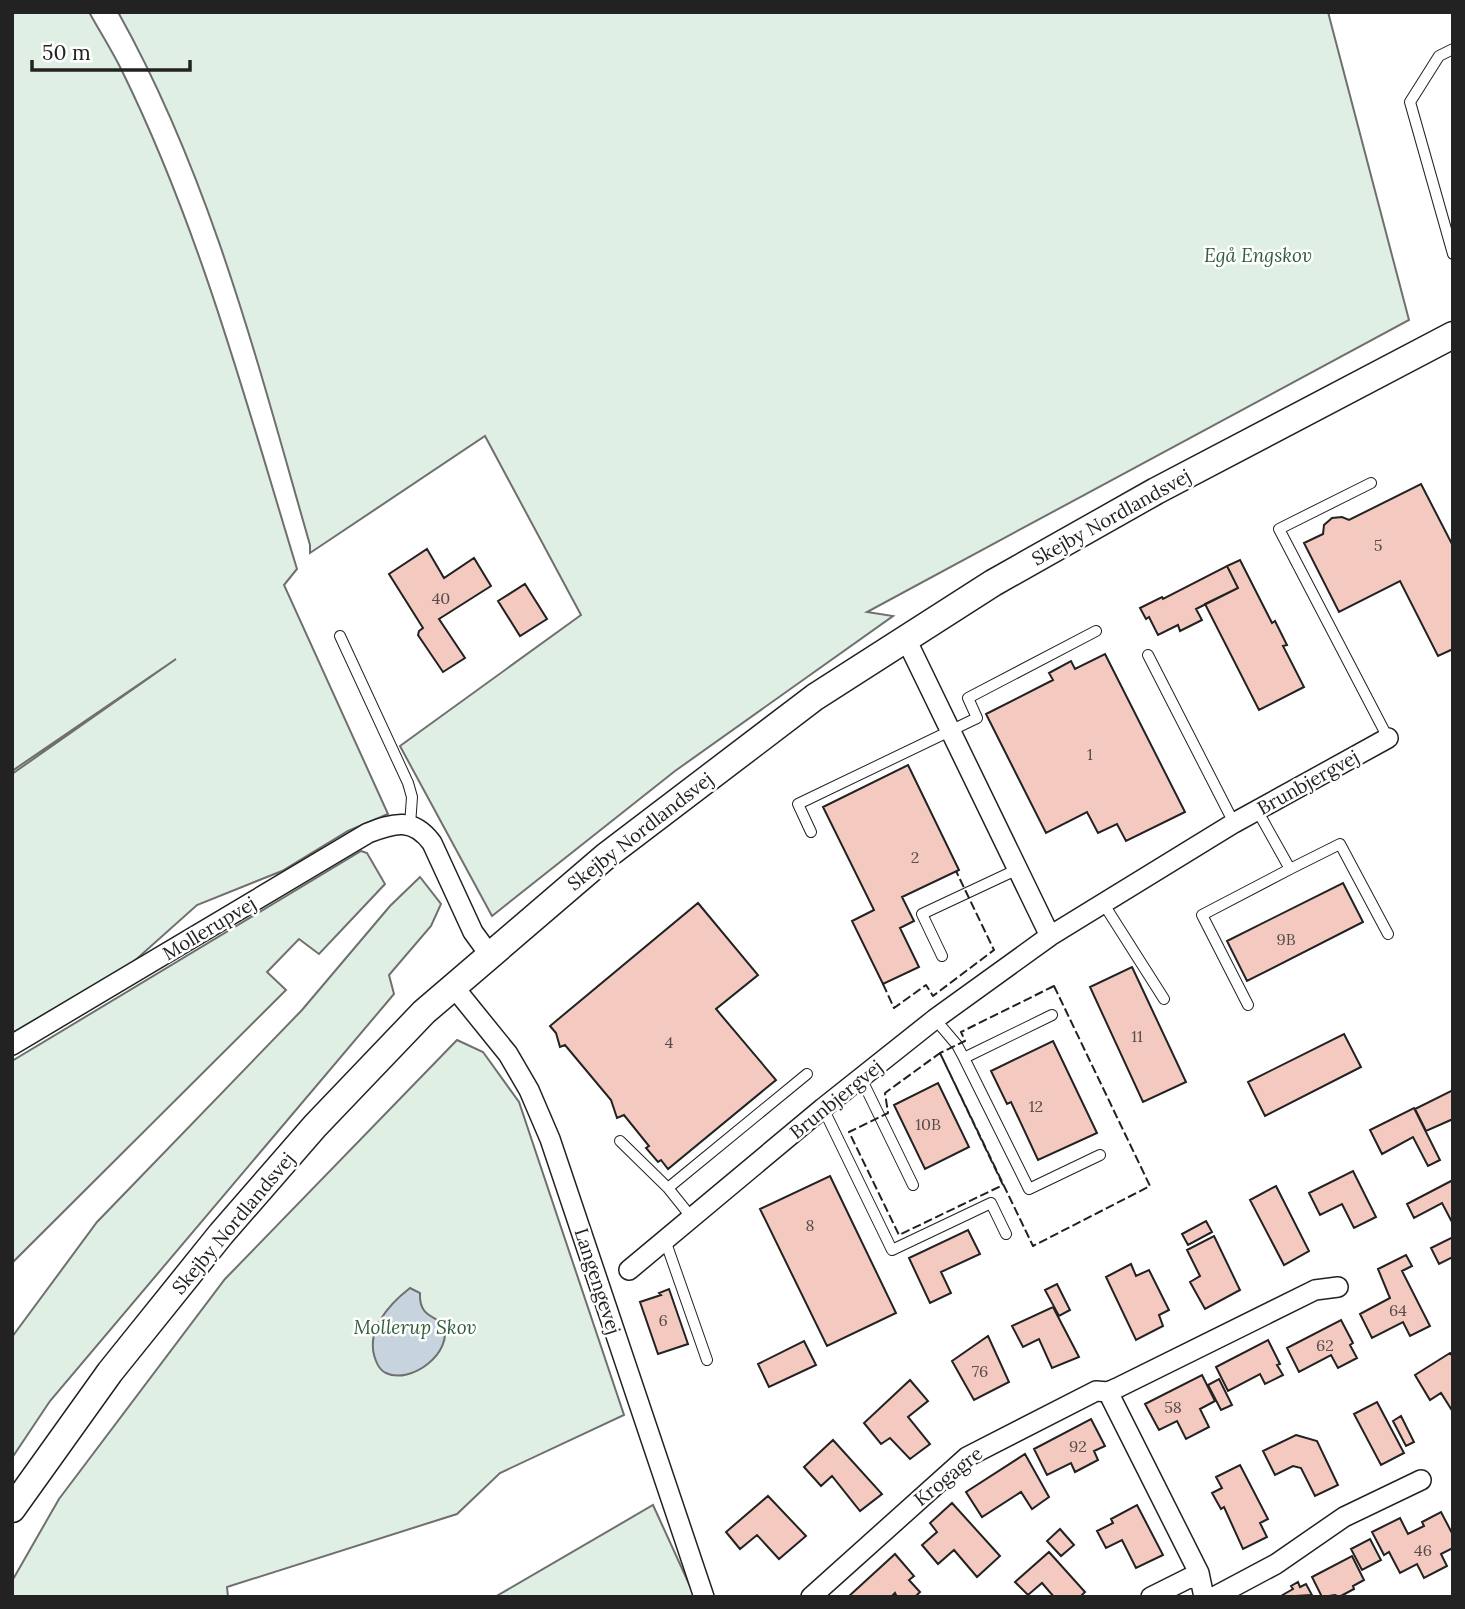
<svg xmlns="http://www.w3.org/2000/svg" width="1465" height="1609" font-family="Lora,serif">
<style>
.green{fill:#e0efe3;stroke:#6f6f6f;stroke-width:2}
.water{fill:#c7d3dd;stroke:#6f6f6f;stroke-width:2}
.building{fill:#f3c9c0;stroke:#222;stroke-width:2}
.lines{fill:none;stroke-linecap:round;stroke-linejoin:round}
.lane-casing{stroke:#222;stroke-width:12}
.street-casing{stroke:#222;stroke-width:22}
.secondary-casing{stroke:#222;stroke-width:29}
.lane{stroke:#fff;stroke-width:10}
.street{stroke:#fff;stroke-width:19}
.secondary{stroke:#fff;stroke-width:26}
.fence{stroke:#222;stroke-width:2;stroke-dasharray:9 3.5;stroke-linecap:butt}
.labels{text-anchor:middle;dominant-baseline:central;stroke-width:5;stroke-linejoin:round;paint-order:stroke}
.number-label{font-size:16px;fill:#564c4a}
.park-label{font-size:19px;font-style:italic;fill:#2f5e38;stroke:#fff}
.street-label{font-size:19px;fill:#222;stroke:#fff}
</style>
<rect width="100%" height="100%" fill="#fff"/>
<path class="green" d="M12,12H89C100,32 113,52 123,73C200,230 246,402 297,569L284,585L388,814L348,831L282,871L197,905L131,964L12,1033V774L176,659L12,771Z
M118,12H1328L1409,320L867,612L893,616L675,771L492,916L400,746L581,615L485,436L310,553V545C258,364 211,178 118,12Z
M361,851L367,853L385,884L319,954L299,939L267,972L286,990L12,1263V1061Z
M420,877L441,904L431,926L389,975L394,994L50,1401L12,1458V1337L97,1222L302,1010L390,906Z
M457,1040L483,1052L519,1102L624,1415L500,1473L457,1514L227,1587L228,1597H12V1581L59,1499L225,1279Z
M653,1505L695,1597H495Z"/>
<path class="water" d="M410,1288L420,1293C419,1312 428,1315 443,1323C455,1353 410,1385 386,1373C381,1371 378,1366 376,1361C364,1332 388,1305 410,1288Z"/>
<path class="building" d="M1421,484L1453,546V649L1438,656L1400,581L1339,612L1304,543L1323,534L1324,525L1332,518L1342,517L1349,520Z
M427,549L444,578L474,558L491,586L439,619L465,658L443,672L418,635L419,631L423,628L389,574Z
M1240,560L1272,623L1275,621L1287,645L1283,646L1304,687L1259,710L1205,604L1238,588L1227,566Z
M1227,566L1238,588L1196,609L1202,620L1180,631L1178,625L1158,635L1149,617L1146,619L1140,608L1162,597L1163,599Z
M525,584L547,619L520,636L498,601Z
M1105,654L1185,812L1126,841L1117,824L1098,833L1087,812L1046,833L986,714L1053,680L1049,673L1071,661L1075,669Z
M908,765L959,870L902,897L914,921L900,928L919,967L883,984L852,921L874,910L823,807Z
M1343,883L1363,922L1247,981L1227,941Z
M698,903L758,975L716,1009L776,1080L668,1169L661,1160L658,1162L646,1148L649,1146L624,1115L617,1118L611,1100L565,1045L560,1047L556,1033L550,1026Z
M1132,967L1186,1082L1143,1102L1090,987Z
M1344,1034L1361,1067L1265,1116L1248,1082Z
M1053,1041L1097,1133L1038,1160L1011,1102L1007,1104L991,1071Z
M938,1083L969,1147L925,1169L894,1105Z
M1453,1090V1119L1426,1131L1415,1109Z
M1414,1108L1440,1160L1428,1166L1413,1137L1382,1154L1370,1130Z
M1353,1171L1376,1217L1354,1228L1342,1204L1320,1215L1309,1193Z
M830,1176L896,1313L827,1346L760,1209Z
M1453,1180V1224L1442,1203L1414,1218L1407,1204Z
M1276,1186L1309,1251L1284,1265L1250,1200Z
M1206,1221L1212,1232L1188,1245L1182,1234Z
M968,1230L980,1254L941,1272L951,1293L930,1303L909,1258Z
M1214,1236L1240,1290L1205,1309L1190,1282L1200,1276L1187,1250Z
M1453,1237V1257L1439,1264L1431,1248Z
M1406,1255L1412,1266L1402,1271L1430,1326L1410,1336L1403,1322L1372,1338L1360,1314L1390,1298L1378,1269Z
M1131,1264L1136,1276L1149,1270L1169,1310L1159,1315L1163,1326L1136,1340L1106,1277Z
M1057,1284L1070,1310L1059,1316L1045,1290Z
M669,1289L688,1344L658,1354L640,1302L661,1295L659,1293Z
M1053,1307L1079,1357L1052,1368L1039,1339L1023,1347L1012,1326Z
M1341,1320L1353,1343L1350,1345L1357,1358L1338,1368L1331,1355L1299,1372L1287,1348Z
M988,1336L1009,1382L974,1400L952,1361Z
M1268,1340L1280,1364L1277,1365L1283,1375L1265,1384L1260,1374L1228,1391L1216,1367Z
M804,1341L816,1365L769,1387L758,1364Z
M1450,1353L1453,1357V1412L1441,1393L1430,1400L1415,1375Z
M1202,1375L1215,1401L1200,1409L1209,1427L1186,1439L1177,1421L1159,1430L1145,1404Z
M1219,1379L1232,1405L1221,1410L1208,1385Z
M910,1380L928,1401L908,1417L930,1444L910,1459L890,1438L881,1444L864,1423Z
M1377,1402L1404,1453L1381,1465L1354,1414Z
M1401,1416L1414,1442L1406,1446L1393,1421Z
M1091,1419L1105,1446L1094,1451L1098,1460L1075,1472L1071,1463L1047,1475L1034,1449Z
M1296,1435L1317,1441L1338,1485L1315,1496L1301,1468L1293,1466L1275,1475L1263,1451Z
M833,1440L882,1494L860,1511L832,1476L821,1486L804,1467Z
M1025,1454L1049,1497L1032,1509L1021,1492L982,1517L966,1492Z
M1240,1465L1268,1519L1260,1523L1267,1537L1243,1549L1224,1507L1221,1509L1212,1493L1222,1488L1216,1477Z
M768,1496L806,1536L779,1559L757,1535L740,1549L726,1532Z
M952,1503L1000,1556L977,1577L954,1550L938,1564L922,1545L937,1532L930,1523Z
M1137,1505L1163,1555L1136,1568L1122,1540L1106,1548L1097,1531L1113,1523L1111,1519Z
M1441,1512L1453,1535V1548L1441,1554L1447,1566L1424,1578L1417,1564L1400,1573L1389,1552L1384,1555L1372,1532L1400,1518L1408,1534L1424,1526L1422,1522Z
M1060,1529L1074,1545L1061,1556L1047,1541Z
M1370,1539L1381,1560L1362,1570L1351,1549Z
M1049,1552L1085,1592L1080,1597H1054L1042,1583L1028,1595L1015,1582Z
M895,1554L914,1576L909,1580L920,1592L915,1597H897L895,1593L891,1597H848Z
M1352,1556L1364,1580L1353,1586L1354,1589L1339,1597L1335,1595L1322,1597L1312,1577Z
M1298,1582L1300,1587L1306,1584L1312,1595L1279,1597L1293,1589L1291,1586Z"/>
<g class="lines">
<g class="lane-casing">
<path id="lane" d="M1453,49L1439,56L1410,102L1453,254
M1371,483L1279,529L1388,738
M340,636L408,783L412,797L410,825
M1148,655L1234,823
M811,832L798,804L977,718L968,698L1096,631
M1290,869L1340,844L1388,934
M1103,903L1164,999
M942,956L922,914L1018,869
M1248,1005L1202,915L1290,869L1257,810
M935,1019L957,1045L964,1058L1052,1015
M964,1058L1029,1189L1100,1155
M861,1078L913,1185
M823,1108L892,1250L991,1203L1006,1234
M620,1141L668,1188
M692,1218L668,1188L807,1074
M665,1240L707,1360"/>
</g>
<g class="street-casing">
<path id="street" d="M905,637L1050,936
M453,986L508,1054L529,1090L550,1139L704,1597
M12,1045L368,833C394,823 413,817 432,843L473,932L489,954
M629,1270L823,1108L935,1019L1050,936L1234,823L1388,738
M1108,1392L1199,1573L1204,1597
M811,1597L967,1457L1096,1391L1108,1392L1117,1388L1315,1290L1338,1287
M1151,1597L1199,1573
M1214,1597L1276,1564L1344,1517L1421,1480"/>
</g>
<g class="secondary-casing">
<path id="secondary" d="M12,1509L110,1372L221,1234L315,1126L424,1012L606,856L815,697L993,583L1156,491L1453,335"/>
</g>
<use href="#lane" class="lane"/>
<use href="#street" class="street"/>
<use href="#secondary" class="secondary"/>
<path class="fence" d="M883,984L894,1008L926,985L933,996L994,950L956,871
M1054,986L1150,1186L1033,1246L940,1053L965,1041L961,1032Z
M940,1053L1003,1185L899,1235L849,1132L888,1113L885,1093Z"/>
</g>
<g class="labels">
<g class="number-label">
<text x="1378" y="545">5</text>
<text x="441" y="598">40</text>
<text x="1090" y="754">1</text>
<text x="915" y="857">2</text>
<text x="1286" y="939">9B</text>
<text x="1137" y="1036">11</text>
<text x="669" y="1042">4</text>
<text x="1036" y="1106">12</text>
<text x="928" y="1124">10B</text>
<text x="810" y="1225">8</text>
<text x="1398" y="1310">64</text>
<text x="663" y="1320">6</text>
<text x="1325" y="1345">62</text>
<text x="980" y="1371">76</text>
<text x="1173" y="1407">58</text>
<text x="1078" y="1446">92</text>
<text x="1423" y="1550">46</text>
</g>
<g class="park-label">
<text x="1258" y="255">Egå Engskov</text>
<text x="415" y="1327">Mollerup Skov</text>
</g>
<g class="street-label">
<text transform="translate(1111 517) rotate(-29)">Skejby Nordlandsvej</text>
<text transform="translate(1308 782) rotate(-29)">Brunbjergvej</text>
<text transform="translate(640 831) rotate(-38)">Skejby Nordlandsvej</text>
<text transform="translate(209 928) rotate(-31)">Mollerupvej</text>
<text transform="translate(836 1099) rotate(-39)">Brunbjergvej</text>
<text transform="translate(233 1223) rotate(-50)">Skejby Nordlandsvej</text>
<text transform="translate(598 1281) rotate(72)">Langengevej</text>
<text transform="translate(948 1476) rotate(-39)">Krogagre</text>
</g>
</g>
<rect width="1465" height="1609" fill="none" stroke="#222222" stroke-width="28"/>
<path d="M32 60v10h158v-10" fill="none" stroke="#222222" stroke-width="3.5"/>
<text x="42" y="60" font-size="21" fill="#222222" stroke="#ffffff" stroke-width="5" paint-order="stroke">50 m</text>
</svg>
